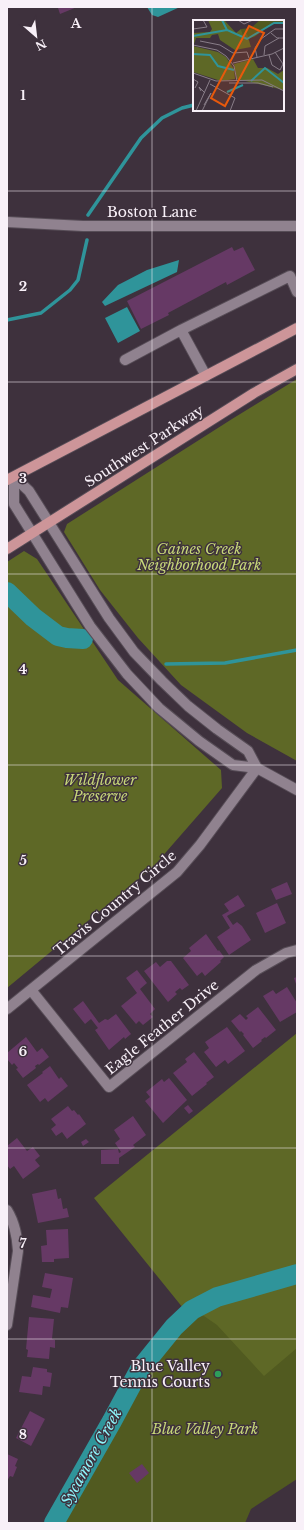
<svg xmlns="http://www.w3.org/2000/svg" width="304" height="1530" font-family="'Libre Baskerville',serif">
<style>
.green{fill:#515a20}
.forest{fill:#5e6826}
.water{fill:#2f949a}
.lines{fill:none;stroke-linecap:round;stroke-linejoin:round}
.stream{stroke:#2f949a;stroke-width:3.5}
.river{stroke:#2f949a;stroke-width:20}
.building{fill:#663965}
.minor-casing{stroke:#574d57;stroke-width:12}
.major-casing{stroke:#574d57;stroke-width:12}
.minor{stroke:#90828f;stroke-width:10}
.major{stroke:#cd9599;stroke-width:10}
.grid{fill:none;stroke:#f8f0f8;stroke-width:1;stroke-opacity:0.55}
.leisure-dot{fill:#2e9e5b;stroke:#3e313d;stroke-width:1.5}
.labels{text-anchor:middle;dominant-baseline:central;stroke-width:3;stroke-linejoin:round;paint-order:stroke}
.street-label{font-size:14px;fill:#f8f0f8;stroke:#3e313d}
.park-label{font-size:14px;font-style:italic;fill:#c6d678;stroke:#3e313d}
.poi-label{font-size:14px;fill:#f8f0f8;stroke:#3e313d;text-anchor:end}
.water-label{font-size:15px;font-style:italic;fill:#8ef5fb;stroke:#3e313d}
.inset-river{fill:none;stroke:#2f949a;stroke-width:2}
.inset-road{fill:none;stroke:#887d88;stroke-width:1}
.view{fill:#e8590c;fill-opacity:0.15;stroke:#e8590c;stroke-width:2}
.inset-edge{fill:none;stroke:#f8f0f8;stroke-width:2}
.grid-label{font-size:13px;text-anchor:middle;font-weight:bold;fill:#f8f0f8;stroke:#3e313d;stroke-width:3;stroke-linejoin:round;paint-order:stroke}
</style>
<rect width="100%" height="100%" fill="#3e313d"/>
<path class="green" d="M297,1296V1479L251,1509L245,1523H46L124,1383L167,1324L192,1298Z"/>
<path class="forest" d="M297,379V761L247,733L181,685L138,638L100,590L64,532L67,524L232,419Z
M24,551L37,559L118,680L221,770L222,788L153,867L7,988V562Z
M297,1033V1348L264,1376L217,1325L204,1316L183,1308L94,1198Z"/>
<path class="water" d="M147,7H180L158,17L152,15Z
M179,260L177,272L105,306L102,302L118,285L147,270Z
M127,307L140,331L118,343L105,318Z"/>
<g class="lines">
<path class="stream" d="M88,215L141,138L162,118L182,108L194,105
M7,320L41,313L70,290L78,280L87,240
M166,664L225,663L297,650"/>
<path class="river" d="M7,592L33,617L58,636L67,638L83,639
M54,1523L112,1421L140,1369L174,1327L192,1310L217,1297L297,1274"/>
</g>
<path class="building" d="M61,7H77L60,14L58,8Z
M33,21H37V33H33Z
M232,247L234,251L243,247L255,270L227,285L226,282L168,313L169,315L141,329L127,301Z
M287,882L292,894L276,900L271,889Z
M238,895L245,906L227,916L233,925L237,922L242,926L251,940L229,955L217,937L230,928L222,915L229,911L224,904Z
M277,903L286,923L265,933L256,913Z
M206,934L218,951L219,950L224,957L220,961L221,962L205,976L202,972L197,976L183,958L191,951L189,948Z
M167,961H171L189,985L182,990L180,988L175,992L177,994L168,1002L144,971L156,962L160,967Z
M137,970L147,983L140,989L155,1009L150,1014L153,1017L143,1025L139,1021L136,1024L121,1006L137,993L126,978Z
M297,977V987L294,978Z
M287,987L297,1003V1012L280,1022L263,996L273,990L276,994Z
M83,1001L99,1023L105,1019L108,1020L116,1014L131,1034L125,1039L124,1037L109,1050L95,1030L98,1028L91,1019L85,1024L73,1009Z
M258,1007L276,1030L266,1038L265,1037L261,1040L262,1041L253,1048L243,1035L244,1034L241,1031L240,1032L231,1021L240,1014L246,1020L248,1018L246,1016Z
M227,1027L245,1051L228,1064L225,1060L216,1067L204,1052L209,1048L205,1042Z
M26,1037L37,1052L42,1048L49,1057L39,1065L38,1064L35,1066L36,1068L23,1078L16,1069L18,1068L14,1063L12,1065L7,1059V1053Z
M194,1052L214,1077L206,1083L207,1084L192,1096L173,1073L187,1062L185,1059Z
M50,1066L59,1079L61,1077L68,1086L48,1102L45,1098L40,1102L27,1085L43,1073L42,1072Z
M169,1078L187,1100L163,1123L145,1101L150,1097L146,1092L162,1079L164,1082Z
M188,1105L193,1111L189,1114L184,1108Z
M68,1106L72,1111L74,1110L78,1115L79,1114L86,1124L67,1139L62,1132L56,1136L51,1129L56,1125L51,1119Z
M133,1116L146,1135L133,1145L135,1147L119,1158V1164H101V1150L118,1149L119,1153L121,1152L115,1143L120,1139L114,1130Z
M17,1138L27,1151L33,1147L40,1156L35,1160L40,1166L23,1179L14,1166L10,1169L7,1165V1146Z
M86,1139L89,1142L83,1146L81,1142Z
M56,1189L58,1199L61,1198L63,1209L67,1208L69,1217L38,1223L32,1194Z
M68,1229L69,1258L54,1259V1262H42L41,1246L47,1245L46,1230Z
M45,1273L73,1278L68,1308L61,1307L60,1313L31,1307L33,1295L50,1298L52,1289L42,1287Z
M29,1317L54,1319L52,1339L55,1340V1348L50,1347L49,1359L27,1357L28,1350L26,1349Z
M33,1367L47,1369V1372L52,1373L50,1387L43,1386L42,1395L19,1392L22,1376L31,1377Z
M30,1411L45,1419L31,1446L16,1438Z
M7,1454L18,1459L15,1466L17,1467L13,1477L10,1476L7,1481Z
M142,1464L149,1473L137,1483L129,1473Z"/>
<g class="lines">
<g class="minor-casing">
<path id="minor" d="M7,222L83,226H297
M181,330L290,276L297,292
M125,360L181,330L206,376
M14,477V504L90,626L127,674L159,708L199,741L233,765L257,768L297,790
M14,477L29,491L109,618L134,652L162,681L188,706L217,729L248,751L257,768
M31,990L109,1087L256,970L286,953L297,950
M7,1009L177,872L200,845L257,768
M7,1210C15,1223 17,1236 18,1251L7,1325"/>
</g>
<g class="major-casing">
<path id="major" d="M7,480L297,328
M7,549L254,393L297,369"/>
</g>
<use href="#minor" class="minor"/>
<use href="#major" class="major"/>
</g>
<path class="grid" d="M152,7V1523M7,191H297M7,382H297M7,574H297M7,765H297M7,956H297M7,1148H297M7,1339H297"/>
<circle class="leisure-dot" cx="218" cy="1374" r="4"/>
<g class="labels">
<g class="street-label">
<text x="152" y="212">Boston Lane</text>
<text transform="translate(144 446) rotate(-33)">Southwest Parkway</text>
<text transform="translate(115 903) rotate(-40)">Travis Country Circle</text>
<text transform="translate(162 1027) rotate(-39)">Eagle Feather Drive</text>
</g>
<g class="park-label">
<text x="199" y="549">Gaines Creek<tspan x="199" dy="16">Neighborhood Park</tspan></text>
<text x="100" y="780">Wildflower<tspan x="100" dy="16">Preserve</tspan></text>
<text x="205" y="1429">Blue Valley Park</text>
</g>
<g class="poi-label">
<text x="210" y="1366">Blue Valley<tspan x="210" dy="16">Tennis Courts</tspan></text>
</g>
<g class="water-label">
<text transform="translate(91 1457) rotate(-61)">Sycamore Creek</text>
</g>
</g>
<g transform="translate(193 20)">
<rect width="91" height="91" fill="#3e313d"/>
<path d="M67,0H91V4L81,3L61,17L51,19L48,9L58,8Z" fill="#515a20"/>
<path d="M15,0H31L43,13L48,9L50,15L54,14L58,27L42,30L27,20L25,14L19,15L17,18H3L1,24L0,13L17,12L19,9ZM0,26L25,32L33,37L41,49L42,59L28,61L0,52ZM60,39L65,48H74L85,54L91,50V70L44,59L41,44Z" fill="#5e6826"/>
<path class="inset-river" d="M29,0L34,10L54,19L81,3H91M0,16L34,10M0,34L17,35L25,46L41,50M58,61L72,48L91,63M34,72L50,65"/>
<path class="inset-road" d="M45,0L51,4L60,0M0,9L14,7L10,0M78,13L84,18H91M7,21L27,25L40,33L54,32L56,38M0,25L24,30L33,36L41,46L44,61M71,35L72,26L86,18M76,35L79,45L87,50L90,44L82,32M64,37L62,28L68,19L82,9H91M40,43L79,34L91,28M0,53L23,61L69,60L91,71M0,59L5,62L2,68M36,63H65L80,67M17,64L42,78L37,91M8,71L6,67L12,73M3,91L17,60M9,91L18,73L11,85"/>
<path class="view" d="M56,6L71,13L32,86L18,78Z"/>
<rect width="91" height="91" class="inset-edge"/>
</g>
<g class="grid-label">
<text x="76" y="28">A</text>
<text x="23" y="100">1</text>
<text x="23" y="291">2</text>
<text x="23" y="483">3</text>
<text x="23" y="674">4</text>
<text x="23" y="865">5</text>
<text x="23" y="1056">6</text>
<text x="23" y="1248">7</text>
<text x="23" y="1439">8</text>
</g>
<rect width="304" height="1530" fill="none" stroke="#f8f0f8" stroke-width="16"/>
<g transform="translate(36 36) rotate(152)" stroke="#3e313d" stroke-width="3" paint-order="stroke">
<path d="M0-3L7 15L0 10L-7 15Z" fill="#f8f0f8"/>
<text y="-6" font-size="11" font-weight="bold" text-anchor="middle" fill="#f8f0f8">N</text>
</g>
</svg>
